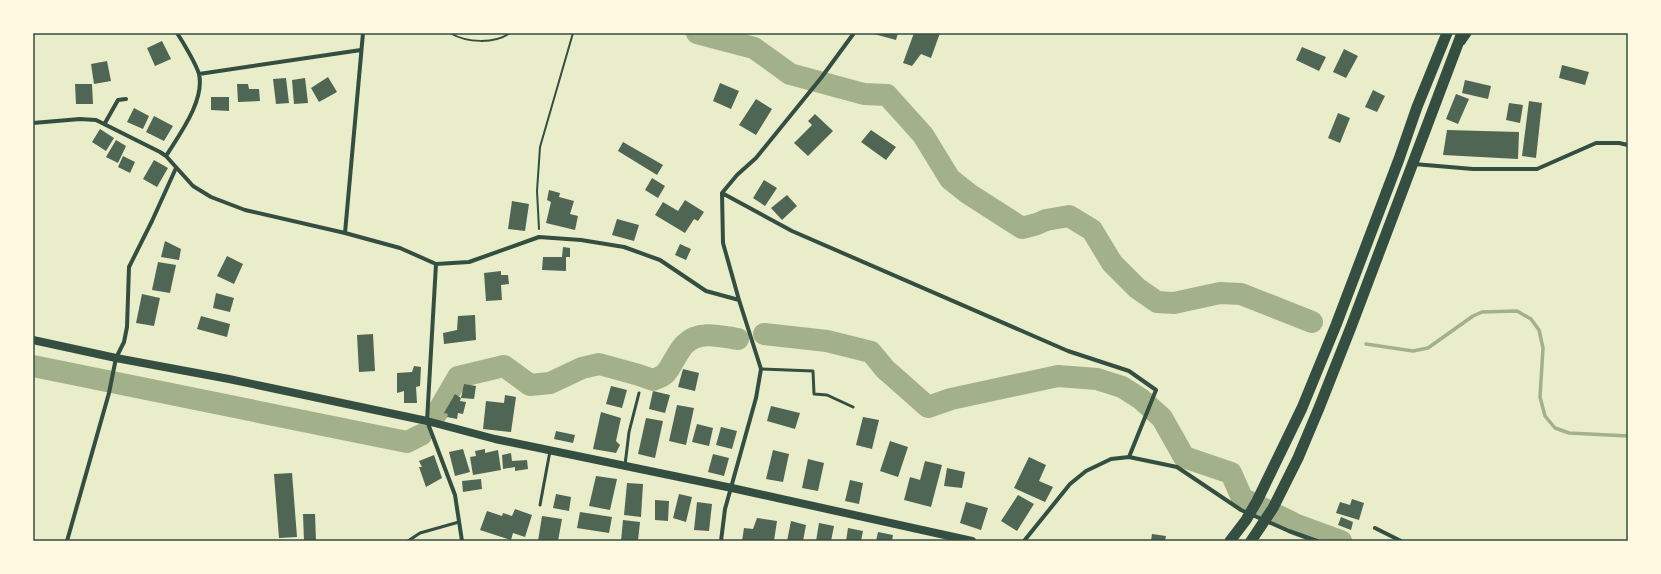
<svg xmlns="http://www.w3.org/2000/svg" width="1661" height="574" font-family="'Open Sans',sans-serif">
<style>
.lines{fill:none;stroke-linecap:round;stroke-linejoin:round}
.stream{stroke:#a3b18a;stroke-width:3.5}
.river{stroke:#a3b18a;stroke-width:22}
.building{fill:#4f6655}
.path{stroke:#344e41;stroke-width:2}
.service{stroke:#344e41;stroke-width:3}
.minor{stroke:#344e41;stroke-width:4}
.secondary{stroke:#344e41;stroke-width:8}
.trunk{stroke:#344e41;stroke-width:11}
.neatline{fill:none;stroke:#344e41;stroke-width:1.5}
</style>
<rect width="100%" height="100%" fill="#e9edc9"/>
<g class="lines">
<path class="stream" d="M1366,344L1413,351L1428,348L1473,316L1482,312L1517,311L1531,319L1539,330L1543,348L1540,397L1545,416L1555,428L1569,433L1628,436"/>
<path class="river" d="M697,33L754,48L790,74L864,94L887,95L923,135L950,179L969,194L1022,228L1037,224L1046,220L1069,216L1092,230L1112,263L1137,288L1157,302L1174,303L1220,293L1241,294L1312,322
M764,334L827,341L871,352L885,369L928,407L951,399L1058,376L1097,379L1122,387L1141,399L1162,418L1184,457L1231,473L1242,498L1297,525L1341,541
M33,366L407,442L421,435
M437,413L458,377L504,366L530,385L550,383L582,368L599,364L639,375L653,380C666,375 666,374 673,362C676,357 680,349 685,344C699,330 720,336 738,339"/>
</g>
<path class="building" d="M875,33H898L896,40L874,34Z
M914,33H940L931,58L921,54L912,66L903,63Z
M162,41L171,59L155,66L147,48Z
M1302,47L1326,57L1319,71L1296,60Z
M1344,49L1358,56L1346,78L1333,72Z
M107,61L111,81L94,84L91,64Z
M1562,65L1589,72L1585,85L1559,78Z
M328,77L337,92L319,102L311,88Z
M286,78L289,103L276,104L273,79Z
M305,78L308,103L294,104L292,80Z
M1465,80L1491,86L1488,99L1462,93Z
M720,83L739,91L731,109L713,101Z
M75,84H92L93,104H76Z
M237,84H248L249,89H259L260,101L238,102Z
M1373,90L1385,96L1377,112L1365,107Z
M1456,94L1469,99L1458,124L1446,119Z
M211,97H229V111L211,110Z
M756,99L772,109L756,135L739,125Z
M1529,101L1542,103L1536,158L1522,156Z
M1509,103L1523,105L1520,123L1506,120Z
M134,108L149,116L143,129L127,122Z
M1338,113L1350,118L1340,143L1328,138Z
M815,114L833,131L808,156L794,143L812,125L808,121Z
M154,116L173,126L164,141L146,132Z
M100,129L114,138L106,151L92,142Z
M871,130L896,147L886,160L861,142Z
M1447,130L1519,132L1518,159L1443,155Z
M116,140L126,146L118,163L106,157Z
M623,142L663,165L657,175L618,151Z
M123,156L135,162L130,173L118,167Z
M154,160L168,168L157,187L143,179Z
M652,178L665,186L658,198L645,190Z
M764,180L777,188L765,206L753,198Z
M549,190L560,193L559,197L574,201L570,214L578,216L575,230L546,223L551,202L547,200Z
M787,195L797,206L782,220L771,208Z
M685,200L704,212L698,221L694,219L685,233L655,215L663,202L678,211Z
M512,201L529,204L525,231L508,229Z
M617,219L639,225L634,241L612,235Z
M165,241L181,249L179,260L161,257Z
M680,244L691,249L686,260L675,255Z
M563,247L570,248V257H566V271L542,270L543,257H562Z
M227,256L243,264L234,284L217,276Z
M158,262L176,265L170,293L152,290Z
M501,271V275H508L509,284L501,285L502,300L486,301L484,273Z
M216,293L234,298L230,312L213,308Z
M142,294L160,298L154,326L136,323Z
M475,315L476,340L444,344L443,333L457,330L458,316Z
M201,316L230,324L227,337L197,329Z
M373,334L375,371L359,372L357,335Z
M414,366L421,367L420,386L416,387L417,403H404V391L397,393V373L412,372Z
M683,369L699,373L695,391L678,387Z
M464,384L476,386L474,399L461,398Z
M611,386L627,390L622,408L606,404Z
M653,391L670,395L665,413L649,409Z
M455,394L461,398L460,401L466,402L463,414L458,413L457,419L447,417L448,414L444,413Z
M505,395L516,397L511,432L483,429L486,401L504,403Z
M677,405L694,408L686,445L669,441Z
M771,406L800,413L795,429L767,421Z
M601,412L621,418L616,441L620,445L616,453L593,449Z
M863,417L879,420L872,449L856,445Z
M646,418L663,421L655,458L638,454Z
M697,424L713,428L709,446L692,442Z
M721,427L737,431L732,449L716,445Z
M556,431L575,435L573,443L554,439Z
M890,441L908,447L898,477L880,471Z
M463,449L470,472L455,476L449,452Z
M485,449V453L498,450L501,470L473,475L470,457L476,456L475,451Z
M773,450L789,454L783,482L766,479Z
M511,453L512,461L527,460L528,469L515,471V467L503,469L502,455Z
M713,454L729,458L724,476L708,472Z
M434,455L442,478L426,487L419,467H422L419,461Z
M1029,457L1046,465L1039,481L1053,487L1045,502L1014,488Z
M808,459L824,463L818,491L802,488Z
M925,461L942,465L931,507L904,500L910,477L920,480Z
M947,468L965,472L962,488L944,486Z
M292,473L297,537L279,538L274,474Z
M596,476L617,479L610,510L589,506Z
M481,479L482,489L463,492L462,481Z
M850,480L863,483L859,504L845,501Z
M627,483L643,484L641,517L624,515Z
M556,494L571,497L569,511L553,508Z
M679,494L692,497L686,522L673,518Z
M1018,495L1034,504L1017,531L1001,521Z
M1352,499L1364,503L1359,520L1336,513L1340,502L1350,505Z
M655,500L669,501L668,521L655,520Z
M697,502L712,504L709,531L694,530Z
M966,502L988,508L981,530L960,523Z
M515,509L532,515L525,537L513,533L511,540L480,530L487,511L502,516L503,513L512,516Z
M580,512L612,517L609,533L577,528Z
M303,514H315L316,541H304Z
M542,516L562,519L558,541H538Z
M1341,517L1353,522L1351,530L1338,525Z
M757,518L777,521L774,541H742L744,528L753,529Z
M623,520L640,522L638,541H621Z
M791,521L806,525L803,541H787Z
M819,523L834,526L831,541H816Z
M848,528L863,531L861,541H846Z
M878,532L893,535L892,541H876Z
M1152,534L1166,536L1165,541H1151Z"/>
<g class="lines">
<path class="path" d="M450,33C467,43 494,44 510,33
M539,229L537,191L540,147L573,33"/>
<path class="service" d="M761,369L813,371L814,394L827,395L853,407
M625,465L629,432L639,393
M540,505L550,451
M408,541L420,533L459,522"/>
<path class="minor" d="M1463,43L1470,33
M199,74L361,50
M33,123L80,119L96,120L160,152L166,156L193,186L211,197L245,210L345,233L400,248L436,264L469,262L539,237L581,240L624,247L660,260L706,291L739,300
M105,123L118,100L126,99
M166,156C179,135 205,101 199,74C196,64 183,42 177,33
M1414,164L1473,169H1537L1596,143H1619L1628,145
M722,193L792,231L1068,351L1129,371L1156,390L1129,457
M345,233L363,33
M436,264L427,421L455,495L462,541
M1375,528L1401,541
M67,541L109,393L116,358L124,342L127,327L129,267L152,221L176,168
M721,541L725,509L756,398L761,369L739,300L723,243L722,193L737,175L756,158L821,78L854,33
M1024,541L1070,484L1086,471L1111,459L1129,457L1177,467L1241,510L1289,531L1317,541"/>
<path class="secondary" d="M33,340L116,358L229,379L427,421L495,439L732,488L972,541"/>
<path class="trunk" d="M1230,541L1246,520L1257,501L1302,408L1336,325L1399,159L1417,107L1447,33
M1251,541L1273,508L1298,458L1319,408L1351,327L1462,33"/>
</g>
<rect width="1661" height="574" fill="none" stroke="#fefae0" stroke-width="68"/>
<rect x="34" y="34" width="1593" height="506" class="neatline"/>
</svg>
